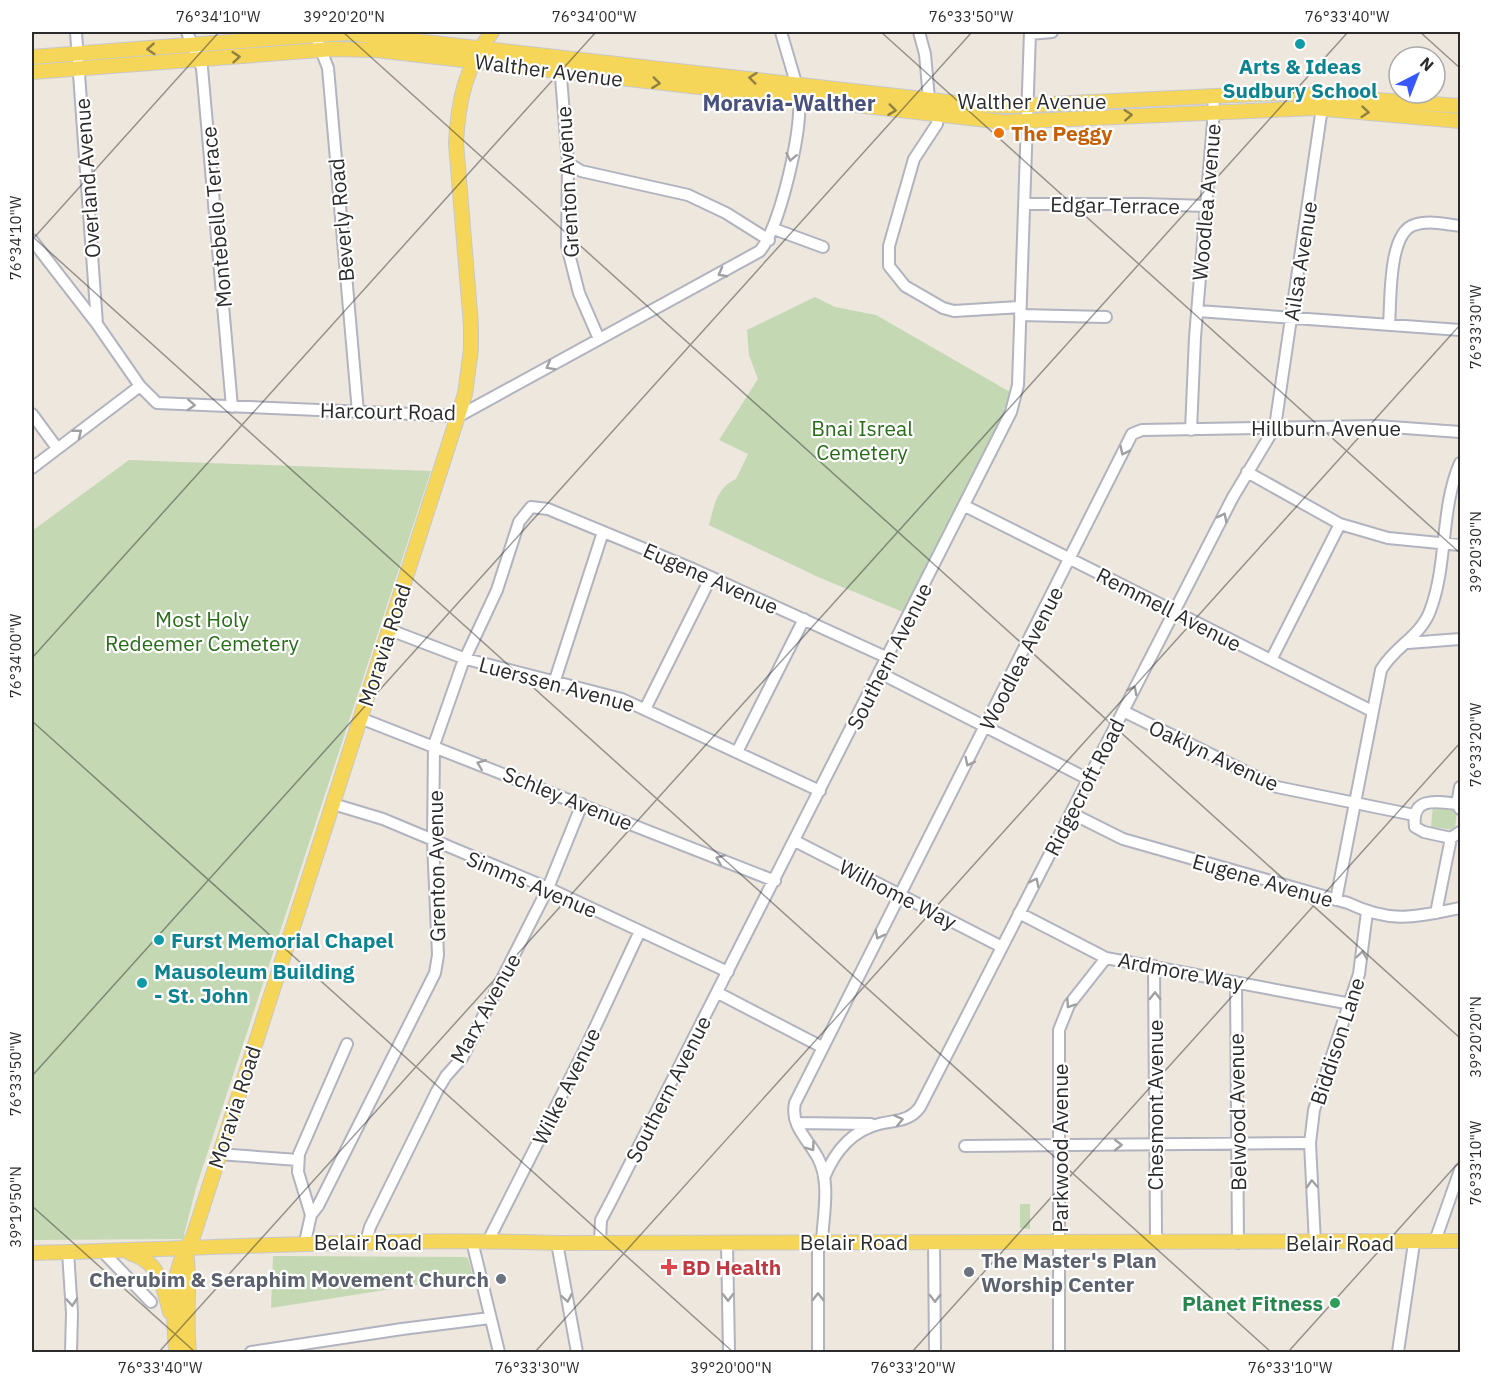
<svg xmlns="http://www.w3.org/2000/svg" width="1492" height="1384" font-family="'IBM Plex Sans',sans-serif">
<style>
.cemetery{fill:#c4d8b3}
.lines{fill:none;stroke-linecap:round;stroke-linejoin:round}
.minor-casing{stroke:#b1b3bf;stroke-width:14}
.major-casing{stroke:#c8c8c8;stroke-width:16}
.minor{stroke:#fff;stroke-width:10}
.major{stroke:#f6d659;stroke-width:14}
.oneway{stroke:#908042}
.oneway2{stroke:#a0a0a0}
.ticks{fill:none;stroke:#2b2b2b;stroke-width:1.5;stroke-opacity:0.45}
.culture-dot{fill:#0f9aa8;stroke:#fff;stroke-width:2}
.food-dot{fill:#e8710a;stroke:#fff;stroke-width:2}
.health-dot{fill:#e0444e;stroke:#fff;stroke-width:2}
.worship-dot{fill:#6b7280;stroke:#fff;stroke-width:2}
.leisure-dot{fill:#2e9e5b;stroke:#fff;stroke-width:2}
.labels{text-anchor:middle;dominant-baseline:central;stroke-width:4.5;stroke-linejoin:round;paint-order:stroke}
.culture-label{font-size:21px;font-weight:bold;fill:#0d838f;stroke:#fff;text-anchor:start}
.street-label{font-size:21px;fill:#2b2b2b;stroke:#fff}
.food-label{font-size:21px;font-weight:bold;fill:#c56008;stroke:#fff;text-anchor:start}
.park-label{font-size:21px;fill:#276c17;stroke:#fff}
.worship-label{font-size:21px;font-weight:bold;fill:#5b616d;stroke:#fff;text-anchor:start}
.health-label{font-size:21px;font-weight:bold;fill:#be3a42;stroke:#fff;text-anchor:start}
.leisure-label{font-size:21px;font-weight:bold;fill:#27864d;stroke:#fff;text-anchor:end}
.neighbourhood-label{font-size:22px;font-weight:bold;fill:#49517e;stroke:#fff}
.neatline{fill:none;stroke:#2b2b2b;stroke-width:2}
.ticks-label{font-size:15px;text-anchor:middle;fill:#2b2b2b}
</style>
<rect width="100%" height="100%" fill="#ede7dd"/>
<path class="cemetery" d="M815,297L835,307L876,315L1010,392L999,426L903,612L818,577L709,525C714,506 717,487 736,479L748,454L719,440L758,379L749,355L747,330Z
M129,460L431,471L196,1188L183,1239L32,1240V531Z
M1433,805L1457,808L1455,830L1431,827Z
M1020,1204H1030V1229L1020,1228Z
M273,1256L462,1257L468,1258L473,1276L271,1308Z"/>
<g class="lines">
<g class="minor-casing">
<path id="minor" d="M76,32L97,324
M187,32L202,68L232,407
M314,32L328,68L358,412
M781,32L796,83
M919,32L925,54L929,99L938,115L937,124L914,159L889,246V266L905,286L943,308L954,311L1020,307
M1030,34L1052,32
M560,65L568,163L567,246L579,293L599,339
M568,163L581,171L688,195L726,213L769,240
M1025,204H1143L1206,206
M774,229L823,247
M32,240L97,324L140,386L157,403L459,416L760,251C780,226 802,132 799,99
M1198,311L1460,330
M1020,315L1106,317
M1389,325C1391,301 1388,233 1414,225C1428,220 1446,224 1460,226
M32,414L57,448
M1191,430L1195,337L1214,111L1213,97
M32,468L140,386
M1247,472L1340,524L1388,538L1460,545
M965,506L1372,711
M390,630L466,659L622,699L820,791
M1408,643L1460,639
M1271,660L1340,524
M880,673L1088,779
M554,683L603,532
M645,709L711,577
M1123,711L1277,787L1414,815
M360,718L775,881
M737,752L804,619
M1460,787L1457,804L1460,809
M333,804L383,819L548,888L728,972
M1071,813L1123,839L1348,903C1392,924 1415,917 1460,908
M1451,838L1424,832L1415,827C1411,797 1435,801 1457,804
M795,841L1002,947
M1336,900L1381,670C1394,647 1420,637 1430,611C1448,564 1440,509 1460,463
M1019,913L1106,958L1351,1004
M1436,913L1451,838L1460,832
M1154,966L1156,1233L1158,1243
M1236,982L1238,1243
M718,993L822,1047
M797,1123L871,1124
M965,1146L1305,1143
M218,1154L298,1160
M824,1178C834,1153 851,1131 879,1124C895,1120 909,1122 920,1107L1233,497L1275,427L1323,101
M311,1215L318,1206L435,973L438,955L433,842L434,745L462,665L497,590L519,522L531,507L548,509L693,569L888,658
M472,1241L499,1352
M488,1241L585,1049L640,931
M600,1241L601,1220L611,1201L1011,412L1018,385L1030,32
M1435,1241L1460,1170
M305,1242L311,1215L298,1172L299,1154L347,1044
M366,1242L370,1227L437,1091L446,1076L462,1058L548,888L582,804
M727,1242L729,1352
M822,1242C823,1216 831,1182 818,1158C808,1139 790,1126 795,1103L1132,434L1142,430L1377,426L1460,432
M557,1243L577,1352
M934,1243L935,1352
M1315,1243L1310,1143L1314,1110L1359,974L1367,912
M68,1252L72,1313L71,1352
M104,1253L151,1302
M251,1352L402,1329L490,1318
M818,1352V1242
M1059,1352V1030L1069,1005L1106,958
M1398,1352L1414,1243"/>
</g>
<g class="major-casing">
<path id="major" d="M32,57L346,33L975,105L1013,106L1279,93L1460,106
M32,72L333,49L376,50L1004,122L1314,108L1460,121
M186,1251C191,1285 185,1318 189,1352
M32,1253C207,1249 381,1237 557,1243L1460,1241
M130,1253C160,1262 163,1286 170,1312
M176,1352C174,1312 168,1273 193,1237L465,394L471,349V325L456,143C458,101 466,65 492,32"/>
</g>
<use href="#minor" class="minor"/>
<use href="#major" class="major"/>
</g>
<defs><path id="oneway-chevron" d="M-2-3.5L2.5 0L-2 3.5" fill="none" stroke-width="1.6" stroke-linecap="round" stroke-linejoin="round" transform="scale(1.5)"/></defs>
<g class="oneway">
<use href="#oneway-chevron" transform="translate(151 49) rotate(176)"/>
<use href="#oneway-chevron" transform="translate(236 57) rotate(-5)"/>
<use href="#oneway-chevron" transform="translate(753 78) rotate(-174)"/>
<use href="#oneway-chevron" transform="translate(656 83) rotate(7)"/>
<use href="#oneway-chevron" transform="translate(892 110) rotate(7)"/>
<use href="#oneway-chevron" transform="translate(1365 112) rotate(5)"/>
<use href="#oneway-chevron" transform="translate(1128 115) rotate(-4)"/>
</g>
<g class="oneway2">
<use href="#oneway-chevron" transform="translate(791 157) rotate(102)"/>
<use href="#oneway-chevron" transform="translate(722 273) rotate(152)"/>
<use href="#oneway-chevron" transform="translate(550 366) rotate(151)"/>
<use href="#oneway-chevron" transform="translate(191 405) rotate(3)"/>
<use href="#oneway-chevron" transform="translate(78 433) rotate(-38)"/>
<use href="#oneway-chevron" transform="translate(1124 451) rotate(116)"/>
<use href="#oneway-chevron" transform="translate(1223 517) rotate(-63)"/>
<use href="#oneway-chevron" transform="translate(1133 690) rotate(-63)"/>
<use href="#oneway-chevron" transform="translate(969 762) rotate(117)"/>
<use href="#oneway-chevron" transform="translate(481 764) rotate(-158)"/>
<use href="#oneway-chevron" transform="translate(720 859) rotate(-158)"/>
<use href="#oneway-chevron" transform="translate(1035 882) rotate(-63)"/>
<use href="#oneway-chevron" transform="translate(879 935) rotate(117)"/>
<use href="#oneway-chevron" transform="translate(1362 955) rotate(-82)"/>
<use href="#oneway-chevron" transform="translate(1155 996) rotate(-90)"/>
<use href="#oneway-chevron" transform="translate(1070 1004) rotate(124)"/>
<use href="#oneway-chevron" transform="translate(899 1120) rotate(-13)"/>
<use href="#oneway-chevron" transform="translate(1118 1145)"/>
<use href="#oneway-chevron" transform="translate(811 1147) rotate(54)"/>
<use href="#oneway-chevron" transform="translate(1312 1184) rotate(-93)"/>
<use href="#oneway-chevron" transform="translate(728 1297) rotate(89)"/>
<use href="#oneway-chevron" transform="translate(818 1297) rotate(-90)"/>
<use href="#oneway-chevron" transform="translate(567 1298) rotate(80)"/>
<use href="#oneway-chevron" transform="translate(935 1298) rotate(90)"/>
<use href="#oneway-chevron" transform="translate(72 1302) rotate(86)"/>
</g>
<path class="ticks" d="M343,32L1460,1038M881,32L1460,553M1420,32L1460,68M32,236L1271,1352M32,240L219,32M32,658L596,32M32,721L733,1352M32,1076L972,32M32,1206L195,1352M159,1352L1348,32M535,1352L1460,325M912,1352L1460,743M1288,1352L1460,1161"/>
<g class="culture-dot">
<circle cx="1300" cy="44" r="6"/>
<circle cx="159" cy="940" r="6"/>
<circle cx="142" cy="983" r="6"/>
</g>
<circle class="food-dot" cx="999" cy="133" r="6"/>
<path class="health-dot" d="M666 1258h6v6h6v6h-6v6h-6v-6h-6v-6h6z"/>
<g class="worship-dot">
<circle cx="969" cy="1272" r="6"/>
<circle cx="501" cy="1279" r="6"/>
</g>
<circle class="leisure-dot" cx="1335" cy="1303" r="6"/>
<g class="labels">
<g class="culture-label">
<text x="1300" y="66" text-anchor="middle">Arts &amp; Ideas<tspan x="1300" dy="24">Sudbury School</tspan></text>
<text x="171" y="940">Furst Memorial Chapel</text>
<text x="154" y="971">Mausoleum Building<tspan x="154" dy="24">- St. John</tspan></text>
</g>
<g class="street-label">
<text transform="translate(549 70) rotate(7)">Walther Avenue</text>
<text x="1032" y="101">Walther Avenue</text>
<text transform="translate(87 178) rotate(-94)">Overland Avenue</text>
<text transform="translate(567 182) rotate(-93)">Grenton Avenue</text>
<text transform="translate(1206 202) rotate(-85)">Woodlea Avenue</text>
<text transform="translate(1115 205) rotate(1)">Edgar Terrace</text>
<text transform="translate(216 217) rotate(-95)">Montebello Terrace</text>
<text transform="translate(341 220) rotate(-95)">Beverly Road</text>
<text transform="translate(1300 261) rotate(-81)">Ailsa Avenue</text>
<text transform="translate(388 411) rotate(1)">Harcourt Road</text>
<text x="1326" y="428">Hillburn Avenue</text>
<text transform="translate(711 578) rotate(24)">Eugene Avenue</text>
<text transform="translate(1169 609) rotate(27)">Remmell Avenue</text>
<text transform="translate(384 645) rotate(-72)">Moravia Road</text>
<text transform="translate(889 656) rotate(-63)">Southern Avenue</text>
<text transform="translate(1021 658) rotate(-63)">Woodlea Avenue</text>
<text transform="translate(557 684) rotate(15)">Luerssen Avenue</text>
<text transform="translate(1214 755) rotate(25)">Oaklyn Avenue</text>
<text transform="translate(1084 787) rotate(-63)">Ridgecroft Road</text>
<text transform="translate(568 798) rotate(22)">Schley Avenue</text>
<text transform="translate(436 866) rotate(-91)">Grenton Avenue</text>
<text transform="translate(1263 880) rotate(16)">Eugene Avenue</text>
<text transform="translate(532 884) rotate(23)">Simms Avenue</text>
<text transform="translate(898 894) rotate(27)">Wilhome Way</text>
<text transform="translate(1181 971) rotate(11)">Ardmore Way</text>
<text transform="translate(485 1008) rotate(-61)">Marx Avenue</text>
<text transform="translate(1337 1041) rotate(-72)">Biddison Lane</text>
<text transform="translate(566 1086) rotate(-64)">Wilke Avenue</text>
<text transform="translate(668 1089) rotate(-63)">Southern Avenue</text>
<text transform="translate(1155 1105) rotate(-90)">Chesmont Avenue</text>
<text transform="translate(234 1107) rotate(-72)">Moravia Road</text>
<text transform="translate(1237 1112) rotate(-91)">Belwood Avenue</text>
<text transform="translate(1060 1148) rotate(-90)">Parkwood Avenue</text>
<text x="368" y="1242">Belair Road</text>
<text x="854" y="1242">Belair Road</text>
<text x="1340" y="1243">Belair Road</text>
</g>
<g class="food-label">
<text x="1011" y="133">The Peggy</text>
</g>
<g class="park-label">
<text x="862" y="428">Bnai Isreal<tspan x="862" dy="24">Cemetery</tspan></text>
<text x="202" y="619">Most Holy<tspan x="202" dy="24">Redeemer Cemetery</tspan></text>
</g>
<g class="worship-label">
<text x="981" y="1260">The Master's Plan<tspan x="981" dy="24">Worship Center</tspan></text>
<text x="489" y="1279" text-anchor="end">Cherubim &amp; Seraphim Movement Church</text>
</g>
<g class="health-label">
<text x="682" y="1267">BD Health</text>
</g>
<g class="leisure-label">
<text x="1323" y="1303">Planet Fitness</text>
</g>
<g class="neighbourhood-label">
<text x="789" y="102">Moravia-Walther</text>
</g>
</g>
<rect width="1492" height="1384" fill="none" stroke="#ffffff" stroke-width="66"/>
<g transform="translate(1417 75) rotate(42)"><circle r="28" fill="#ffffff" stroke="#aaaaaa" stroke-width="1.5"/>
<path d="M0-4.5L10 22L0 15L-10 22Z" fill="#3858ff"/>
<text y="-9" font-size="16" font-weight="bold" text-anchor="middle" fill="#2b2b2b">N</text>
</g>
<rect x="33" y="33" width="1426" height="1318" class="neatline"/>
<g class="ticks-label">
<text x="218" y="22">76°34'10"W</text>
<text x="344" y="22">39°20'20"N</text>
<text x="594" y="22">76°34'00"W</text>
<text x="971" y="22">76°33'50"W</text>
<text x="1347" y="22">76°33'40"W</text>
<text transform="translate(16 238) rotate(-90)" y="5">76°34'10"W</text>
<text transform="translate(1476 327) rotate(-90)" y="5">76°33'30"W</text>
<text transform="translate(1476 552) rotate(-90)" y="5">39°20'30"N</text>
<text transform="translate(16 656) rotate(-90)" y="5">76°34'00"W</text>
<text transform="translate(1476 745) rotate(-90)" y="5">76°33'20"W</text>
<text transform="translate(1476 1037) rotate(-90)" y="5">39°20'20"N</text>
<text transform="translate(16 1074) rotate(-90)" y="5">76°33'50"W</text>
<text transform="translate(1476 1163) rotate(-90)" y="5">76°33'10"W</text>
<text transform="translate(16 1207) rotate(-90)" y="5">39°19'50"N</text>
<text x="160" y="1373">76°33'40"W</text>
<text x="537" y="1373">76°33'30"W</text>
<text x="731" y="1373">39°20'00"N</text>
<text x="913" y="1373">76°33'20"W</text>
<text x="1290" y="1373">76°33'10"W</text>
</g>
</svg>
